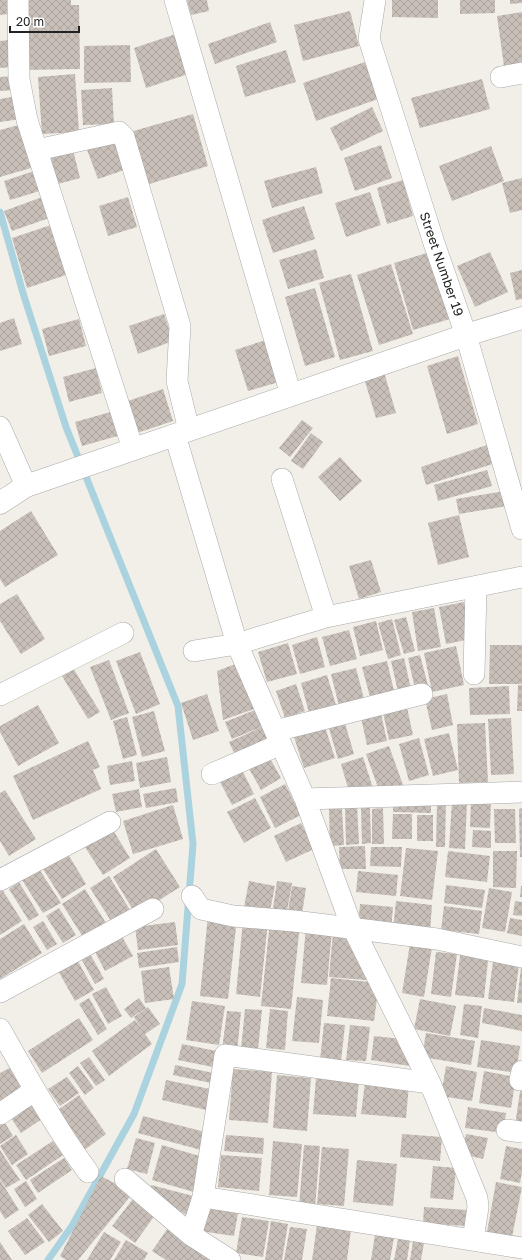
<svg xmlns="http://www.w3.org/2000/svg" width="522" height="1260" font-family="'Golos Text',sans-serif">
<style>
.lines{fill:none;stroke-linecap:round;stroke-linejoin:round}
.stream{stroke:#aad3df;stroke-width:7}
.building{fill:url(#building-cross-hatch)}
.minor-casing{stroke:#a9a9a9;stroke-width:22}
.tertiary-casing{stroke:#a9a9a9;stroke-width:23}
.minor{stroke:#fff;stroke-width:21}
.tertiary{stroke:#fff;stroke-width:22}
.labels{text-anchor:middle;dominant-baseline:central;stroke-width:3.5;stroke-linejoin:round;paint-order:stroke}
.street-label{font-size:13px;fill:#222;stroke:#fff}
</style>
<defs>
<pattern id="building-cross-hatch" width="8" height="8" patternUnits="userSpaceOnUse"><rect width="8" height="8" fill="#c7bfb8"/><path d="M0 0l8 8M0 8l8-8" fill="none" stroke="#aba49e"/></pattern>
</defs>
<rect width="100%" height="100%" fill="#f2efe9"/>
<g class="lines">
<path class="stream" d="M0,212L23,293L66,427L178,706L193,844L182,984L134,1114L72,1226L48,1260"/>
</g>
<path class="building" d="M0,0H7L8,14L0,15Z
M24,0H71V5H79L80,69L24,70Z
M187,0H207L209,11L191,15Z
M392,0H438V18L392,17Z
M460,0H495V13L460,14Z
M510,0H522V3L510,4Z
M350,11L359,46L303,61L294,25Z
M522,12V64L504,66L497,16Z
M270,22L277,42L215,64L208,44Z
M176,34L188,74L146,88L134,48Z
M8,40L11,67L0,68V41Z
M130,45L131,82L84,83V46Z
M286,50L296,82L245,97L236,66Z
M365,62L378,99L316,121L303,83Z
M75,74L79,132L42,134L38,77Z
M14,76L15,90L0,91V77Z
M482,79L490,109L420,128L411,98Z
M112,88L114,124L83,125L81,90Z
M17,96L21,119L0,122V99Z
M372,107L383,131L341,151L330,128Z
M193,114L208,166L146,185L130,132Z
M26,123L38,166L0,177V130Z
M115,136L127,169L98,179L86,147Z
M381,145L392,178L355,191L344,158Z
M491,146L504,181L452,201L439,166Z
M73,150L80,178L58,184L50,156Z
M316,167L323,193L272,208L264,181Z
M37,170L43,190L10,200L4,181Z
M522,178V210L510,213L502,183Z
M403,180L413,216L387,224L377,188Z
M370,192L381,225L346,237L335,203Z
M45,196L52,217L12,231L4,211Z
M128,197L137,227L108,236L99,206Z
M304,206L315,239L273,253L262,220Z
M54,224L69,274L27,288L12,238Z
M316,249L324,278L288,289L279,260Z
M430,252L450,319L413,330L394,263Z
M490,252L508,292L475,307L457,266Z
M391,264L413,334L379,345L357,275Z
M522,270V299L516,300L510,273Z
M351,274L373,351L340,360L319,283Z
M315,288L335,357L305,366L285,297Z
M164,314L173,341L138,354L129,326Z
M14,318L22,344L0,351V323Z
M79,319L86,346L49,356L42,329Z
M266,340L279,382L248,391L235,350Z
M458,356L478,424L447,434L427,366Z
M96,368L102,393L69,402L63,377Z
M384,372L396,413L376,418L364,378Z
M163,389L173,421L134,434L125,402Z
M114,411L121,435L82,446L75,422Z
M302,420L313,428L290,457L279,448Z
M311,433L323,442L303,469L291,461Z
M490,444L496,463L426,485L421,467Z
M340,457L362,481L340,501L318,477Z
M487,470L492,486L438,501L434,485Z
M505,491L507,506L459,514L456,499Z
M31,511L58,555L5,587L0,579V531Z
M459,515L469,557L438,565L428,523Z
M371,560L381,592L359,599L349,566Z
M17,594L45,639L21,654L0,621V604Z
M464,602L471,639L446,644L439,607Z
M434,608L441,647L418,651L412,612Z
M406,617L415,651L404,654L394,620Z
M392,619L401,655L388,659L378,623Z
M376,621L383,650L360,656L353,627Z
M349,630L357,659L330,666L322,637Z
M317,637L325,667L300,674L292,645Z
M288,643L297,674L267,682L258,652Z
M490,645H522V684H489Z
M456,646L464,685L432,692L424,653Z
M140,652L160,704L136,714L116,661Z
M420,655L429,689L416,693L408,658Z
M404,658L411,689L398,692L391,661Z
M109,660L129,713L111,720L90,667Z
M387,661L394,691L370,697L362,667Z
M238,663L254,709L223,720L217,671Z
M73,668L100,712L88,719L62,676Z
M356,668L364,699L339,706L331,674Z
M327,675L336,705L309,713L301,683Z
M296,684L305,711L285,718L276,691Z
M518,685H522V711H517Z
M509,686L510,714L470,715L469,688Z
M207,694L219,731L193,740L181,703Z
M447,694L453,725L432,730L425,699Z
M406,703L413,735L389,740L382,708Z
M38,705L59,743L18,766L0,732V726Z
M257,709L264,726L232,739L225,722Z
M380,709L387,741L367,745L360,713Z
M154,711L165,751L142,757L132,717Z
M127,717L137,755L123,759L113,721Z
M511,718L514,774L491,775L488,719Z
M344,720L354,754L338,759L328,725Z
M485,723L488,782L459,783L457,724Z
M264,726L273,745L238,761L229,742Z
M325,727L335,758L304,768L294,737Z
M449,733L458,770L433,776L424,739Z
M419,738L429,775L409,781L399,744Z
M88,741L100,767L93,770L101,789L33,820L13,776Z
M389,746L403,785L380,793L366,754Z
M267,753L281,778L261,790L247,765Z
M167,757L171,782L140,788L136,763Z
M363,757L373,788L350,795L341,764Z
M132,761L135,781L110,785L107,766Z
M240,766L254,794L232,805L218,778Z
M285,784L301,815L275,828L260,797Z
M176,788L178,802L146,808L143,794Z
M139,789L142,807L116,812L112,794Z
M5,790L36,839L9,856L0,841V793Z
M255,798L271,828L244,843L227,812Z
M471,800L491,801L490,828L470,827Z
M393,801L431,802V813L393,812Z
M437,801H446L445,847H436Z
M452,801L467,802L465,849L449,848Z
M357,804L359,844L346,845L345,805Z
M173,805L183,839L133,854L123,821Z
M342,808L344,845L330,846L329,809Z
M361,808H370L371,843L362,844Z
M383,808L384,844H372V809Z
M522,808V857H520L519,809Z
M494,809H515L516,843H495Z
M393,814H412V839H392Z
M417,815H433V841H417Z
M301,823L314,849L286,862L274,836Z
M113,830L130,858L103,875L85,847Z
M473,830L491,831V848L472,847Z
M365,846L366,869H340L339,847Z
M371,847H402L401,867L370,866Z
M406,848L438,851L432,900L400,896Z
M156,849L180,887L136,915L113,877Z
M448,851L490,856L487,882L445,877Z
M493,851H517L516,888L493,887Z
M68,854L86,884L62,899L43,869Z
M39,869L61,903L43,913L22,880Z
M358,871L398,875L396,896L356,892Z
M109,876L130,910L111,921L90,888Z
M249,881L275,886L269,916L243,912Z
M277,881L292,883L286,917L272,915Z
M19,882L39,915L29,921L9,889Z
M446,885L485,890L482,908L444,903Z
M0,886L22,921L0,935Z
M292,886L306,888L301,920L287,917Z
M521,886H522V897H520Z
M489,888L512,892L505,932L482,928Z
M85,889L106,923L83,937L62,904Z
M396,901L432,905L430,932L393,929Z
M515,901L522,902V916L513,915Z
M360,904L393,907L391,930L358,928Z
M444,906L482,911L479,934L441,930Z
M59,908L76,935L63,943L46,916Z
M208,915L237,918L228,999L200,996Z
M510,918L522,920V936L507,933Z
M243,920L268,922L260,997L236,994Z
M43,921L57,944L47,950L33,927Z
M270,921L300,924L291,1009L261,1006Z
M175,922L178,945L138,950L135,927Z
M24,924L42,953L0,979V939Z
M306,927L332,930L327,985L301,983Z
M333,933L357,935L355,958L367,959L366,980L329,977Z
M121,935L133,956L105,971L94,950Z
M410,944L432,947L424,997L402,993Z
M177,947L179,962L139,968L137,953Z
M461,949L489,952L484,998L455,995Z
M88,950L104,979L95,984L79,955Z
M436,952L457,954L451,997L431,994Z
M494,954L520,958L514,1002L488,999Z
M75,956L94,990L75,1001L56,967Z
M169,967L174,999L145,1003L141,971Z
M521,967H522V1003H517Z
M331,978L379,983L374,1021L327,1016Z
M106,987L122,1016L108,1024L92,994Z
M297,997L323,1000L319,1043L292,1041Z
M89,998L107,1029L98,1035L79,1004Z
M139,998L146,1008L131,1018L124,1009Z
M420,999L456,1006L450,1036L414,1029Z
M192,1001L225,1006L219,1045L186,1040Z
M464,1004L482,1006L478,1038L460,1035Z
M148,1007L160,1024L145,1034L152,1044L109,1076L92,1051L135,1020L143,1031L134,1017Z
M484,1008L522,1015V1031L482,1023Z
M245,1009L262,1010L258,1050L241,1049Z
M270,1009L288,1011L285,1050L266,1048Z
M227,1011L241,1012L237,1052L222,1050Z
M79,1018L93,1040L42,1073L28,1051Z
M324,1023L345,1025L341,1062L320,1060Z
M350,1025L370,1027L366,1061L346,1060Z
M426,1033L475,1041L471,1065L422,1057Z
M374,1036L402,1039L410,1066L371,1060Z
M481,1040L520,1046L516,1073L477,1067Z
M182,1044L221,1052L218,1068L178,1060Z
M89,1057L105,1080L96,1086L80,1063Z
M175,1065L218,1074L216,1084L173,1075Z
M13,1066L27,1092L0,1106V1073Z
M78,1066L94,1088L85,1095L69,1073Z
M446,1066L477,1072L472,1101L441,1096Z
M233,1069L272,1072L268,1123L229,1120Z
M484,1071L516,1077L511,1108L479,1103Z
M277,1075L311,1078L307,1131L273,1128Z
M67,1077L79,1093L60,1106L48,1089Z
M316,1078L359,1081L356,1117L313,1114Z
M166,1080L215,1090L211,1111L162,1100Z
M365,1082L409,1085L406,1118L361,1114Z
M521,1085H522V1126L515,1125Z
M79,1095L106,1134L83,1151L55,1112Z
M27,1098L42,1119L21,1133L7,1112Z
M468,1107L506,1113L503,1133L465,1128Z
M143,1116L205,1132L201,1150L138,1133Z
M2,1118L13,1136L0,1144V1120Z
M402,1134L442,1137L440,1161L400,1157Z
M466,1134L488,1138L483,1159L462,1154Z
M16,1135L28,1154L12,1165L0,1146Z
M226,1135L264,1138L263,1154L224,1151Z
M136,1138L155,1143L147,1174L127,1169Z
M53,1141L63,1155L26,1180L16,1165Z
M273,1141L302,1144L297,1197L269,1195Z
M162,1145L203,1157L194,1192L152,1180Z
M304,1145L320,1146L315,1208L299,1207Z
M506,1146L522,1149V1172L520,1183L500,1179Z
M322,1147L349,1149L344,1206L317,1204Z
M0,1150L20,1180L6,1188L0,1179Z
M221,1155L262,1158L259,1191L218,1187Z
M64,1158L72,1170L38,1193L30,1180Z
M357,1160L397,1164L393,1206L353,1202Z
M433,1166L456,1168L453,1200L430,1198Z
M101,1176L133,1193L78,1260H66L60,1256Z
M0,1180L19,1210L5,1219L0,1211Z
M26,1181L37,1199L25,1207L14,1189Z
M496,1182L522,1187L512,1237L487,1232Z
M151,1185L197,1197L192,1218L151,1195Z
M136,1195L158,1211L135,1243L112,1226Z
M42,1204L63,1231L49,1242L28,1215Z
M204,1207L238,1213L234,1236L200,1231Z
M424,1207L467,1210L465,1226L423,1223Z
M242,1217L269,1221L263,1257L236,1253Z
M27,1218L45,1242L25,1255L8,1231Z
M271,1221L288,1224L282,1260H265Z
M170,1225L212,1260H166L152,1251Z
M317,1225L351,1230L347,1260H312Z
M290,1227L307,1229L302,1260H284Z
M104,1232L121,1242L110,1260H87Z
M375,1235L394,1238L390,1260H371Z
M398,1239L410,1240L407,1260H394Z
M126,1240L148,1253L144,1260H114Z
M413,1241L424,1243L421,1260H410Z
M0,1242L12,1260H0Z"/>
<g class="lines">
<g class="minor-casing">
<path id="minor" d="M18,0L19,79L27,120L133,449
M175,0L291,395
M375,0L369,39L434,243L466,335L522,529
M501,77L522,73
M37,150L119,132L124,137L180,326L177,381L189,430
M0,427L26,486
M175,435L237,644L305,799L350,922L430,1083L477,1198L478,1207L473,1240
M282,479L326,617
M194,651L237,644L326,617L522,577
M474,674L476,587
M0,695L123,633
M275,731L422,694
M212,774L281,744
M305,799L522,792
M0,880L110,822
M192,896L201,909L233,916L294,921L437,939L522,957
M0,992L153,909
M0,1029C28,1078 55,1127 88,1172
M520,1080L522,1071
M0,1114L35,1090
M507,1130L522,1132
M125,1179L191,1235L230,1260
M203,1197L522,1248
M191,1235L203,1197L225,1055L430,1083"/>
</g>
<g class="tertiary-casing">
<path id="tertiary" d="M0,503L26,486L466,335L522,318"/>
</g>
<use href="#minor" class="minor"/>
<use href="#tertiary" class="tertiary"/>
</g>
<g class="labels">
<g class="street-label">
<text transform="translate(442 264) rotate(71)">Street Number 19</text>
</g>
</g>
<path d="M10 26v6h69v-6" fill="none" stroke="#222222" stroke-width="2"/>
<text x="16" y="26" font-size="12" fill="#222222" stroke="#ffffff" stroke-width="3" paint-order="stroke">20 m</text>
</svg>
